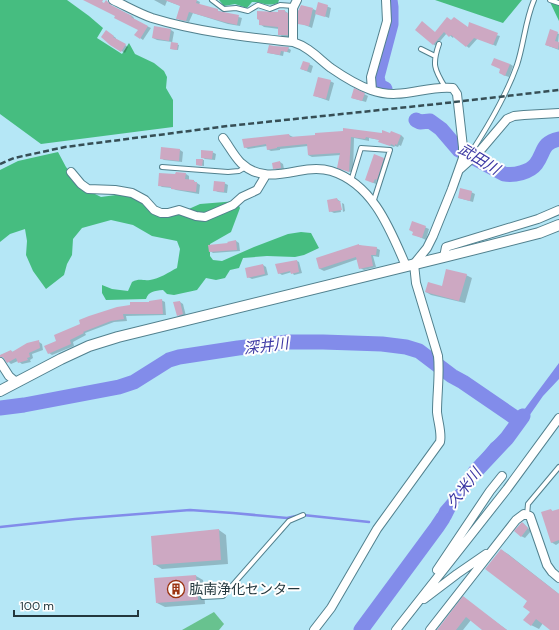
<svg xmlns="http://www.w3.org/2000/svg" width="559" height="630" font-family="'DM Sans','Noto Sans JP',sans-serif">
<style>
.green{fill:#68c28f}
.forest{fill:#46bd80}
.water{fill:#828cea}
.shadow{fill:#0003}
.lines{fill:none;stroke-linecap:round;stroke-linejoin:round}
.stream{stroke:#828cea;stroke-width:2.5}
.river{stroke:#828cea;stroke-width:15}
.building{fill:#cda8c2}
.service-casing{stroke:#52818e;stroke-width:6}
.minor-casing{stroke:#52818e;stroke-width:10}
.tertiary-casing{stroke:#52818e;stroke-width:12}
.service{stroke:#fff;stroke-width:4}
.minor{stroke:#fff;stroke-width:8}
.tertiary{stroke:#fff;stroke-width:10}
.rail{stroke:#364e55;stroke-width:2.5;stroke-dasharray:6 3;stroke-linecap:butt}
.labels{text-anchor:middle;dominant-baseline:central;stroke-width:4;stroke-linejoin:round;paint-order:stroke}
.poi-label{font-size:14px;fill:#23373d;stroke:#fefefe;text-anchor:start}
.water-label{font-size:15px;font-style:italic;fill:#3a36a3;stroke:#fefefe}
</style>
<rect width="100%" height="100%" fill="#b5e7f6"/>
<path class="green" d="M214,612L224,624L219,630H182Z"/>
<path class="forest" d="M0,0H67L89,16L103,28L97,38L122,54L129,43L135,54L154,63L164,71L167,77L166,88L173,100V127L41,144L0,114Z
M219,0H279L278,3C265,7 264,2 252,2L247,8L235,4L224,6Z
M435,0H522L503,23Z
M549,0H559V21Z
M58,152L66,167L83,188L101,197L123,194L135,197L151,212H182L200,204L237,201L240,208L231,232L210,244V256L213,260L222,261L254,247L288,234L301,232L311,233L319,248L304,255L295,257L267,256L243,258L239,268L230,270L225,278L216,280L206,278L197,290L174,295L167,294L163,290C154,291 149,291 146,299L106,300L102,293V285L112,289L128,291L132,282C140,278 142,281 150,280C159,279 169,272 177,268L180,249L177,241L152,236L133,225L111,220L82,228L73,239L72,255L67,264L64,275L46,289L33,271L26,255L27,241L25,229L10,234L0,242V170L18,161Z"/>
<path class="water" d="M559,363V379L543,396L527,419L500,442L491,449L489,453V467L485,471H483L459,503L451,519L432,539L430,530L440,508L460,485L461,481L477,459L479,458L491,443L506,432L512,426L498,411L504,405L521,414Z"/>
<path class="shadow" d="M93,0H96L113,7L132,16L134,18V20L151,28L143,40L136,35L139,30Z
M154,0H196L200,2L199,5L242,18L240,26L228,24L193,13L189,22L180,20L177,18L181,6L167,1L165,6Z
M319,3L331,8L329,18L316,13L312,28L300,23L313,9L317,11Z
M285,11L289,14L292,37H283L279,34V29L264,27L260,24Z
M155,27L171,30L174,32L172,43L179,45L178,50L171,49L172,42L157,40L153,38Z
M468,28L500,36L496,46L478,38L469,48L454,36L453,38L447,33L436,46L433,44L435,33Z
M551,31L559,34L558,43H559V50L546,45Z
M109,33L116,38V39L128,47L125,53L110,44Z
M288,48L291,50L290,53L284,51L283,56L269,53Z
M309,64L313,66L311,73L301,69Z
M510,64L513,66L509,77L503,75L501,69Z
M330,81L334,83L329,101L315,96Z
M364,94L368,96L366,102L352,98Z
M289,135L293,137L401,135L404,138L401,146L399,145L398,147L395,146L394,147L383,143L380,140L369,138V141L354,138L353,173L342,169L341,155L312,157L308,155V146L280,149V150L271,151L267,149V146L248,149L245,147Z
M180,150L183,152L182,162L164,160L161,158Z
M212,152L216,154L215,160L205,159L202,157Z
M383,159L386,160L379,181L377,180L376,184L369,181Z
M197,160H204V166L197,165Z
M280,162L283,164L284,169L278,170L274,168Z
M186,174L189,176V180L194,181L200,185L199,194L176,190L172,188L162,187L159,185Z
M224,183L228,185L227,193L218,192L214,190Z
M471,192L475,194L473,202L459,198Z
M337,199L341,202H340L341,212L334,213L330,211Z
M342,203L344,204L345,211L343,212Z
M413,222L429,229L426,240L413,234Z
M236,241L239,243L240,251L213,253L210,251Z
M359,245L362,246L376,248L380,250L379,257L373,256L376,267L364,270L360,268L358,259L324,271L320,269L317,259Z
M297,261L299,262L302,273L294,275L292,272L282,275L279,273Z
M263,265L266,267L268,275L252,279L248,277Z
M466,275L472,278L465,303L431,295L426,292L442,287Z
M161,300L165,302L166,315L126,316L127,321L114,322L85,333L86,335L73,342L74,346L52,355L49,353L57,341L56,335Z
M180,302L183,304L186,316L181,317L178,315Z
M39,342L42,344L43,350L32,354L33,358L30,360L31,362L22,364L18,361L11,364L1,355L11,351L13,352Z
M551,510L554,512L559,510V543L556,545L551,542Z
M523,523L531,531L525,538L521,536Z
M219,530L226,535L228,564L162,569L154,564Z
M501,550L508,554L559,594V630H552L543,623L539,629L531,625V612L528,601Z
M196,576L203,580L205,604L165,607L157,603Z
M463,598L507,630H484L471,620L463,630H438Z"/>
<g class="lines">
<path class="stream" d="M303,515L369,522
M0,527L75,519L190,510L233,513L287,518L296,516"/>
<path class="river" d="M385,89L379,86L377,77L391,24V7L390,0
M416,120L420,122L430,121L441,129L459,150L504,174C514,176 530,172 536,164C545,152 541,143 559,139
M0,408L24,405L119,387L134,382L169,360L179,357L238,348L288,342H323L382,344L406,347L419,351L452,376L463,382L517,419
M475,472L507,438L523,416
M361,630L437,527L443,518"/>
</g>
<path class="building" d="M83,0H103L102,2L104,3L106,0L111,5L130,15L132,16L131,17L148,26L140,39L134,35L138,30L114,18L115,16Z
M165,0H197L196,3L218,9V11L239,15L237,25L224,22L189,12L186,21L176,19L180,6Z
M318,2L328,5L325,17L315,14Z
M301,5L313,8L309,26L298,24V11Z
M278,10H285V12L288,13V35H278V27L259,25V20L257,19V11L278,12Z
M447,17L451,20L454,17L468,27L469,22L498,33L493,45L474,38L466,47L451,35L449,37L444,32L433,45L415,30L422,21L435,32Z
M154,26L171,29L169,41L152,38Z
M550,29L558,32L555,41L559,42L558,49L545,45Z
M106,30L114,36L113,37L126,44L121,52L110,45L101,37Z
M171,42L178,43L177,50L170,49Z
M269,45L274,46L289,47L287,52L281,51L280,55L267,53Z
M494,58L510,64L505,76L499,73L500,69L491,65Z
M303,61L310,63L307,71L300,69Z
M318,77L331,80L326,99L313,96Z
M354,88L365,93L362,101L351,98Z
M343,128L382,133V130L390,133L391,131L401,135L397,145L395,144V146L391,144L390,146L378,142L379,140L366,137L365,139L351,137L349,172L337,168L340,153L308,155L307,144L277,147V148L267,150L266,144L244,148L242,139L289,134L290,137L315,135V133L343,131Z
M161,147L180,149L179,161L160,159Z
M201,150L213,151L212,159L201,158Z
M374,154L384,158L377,180L375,179L373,183L365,180Z
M196,159H203L202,166L196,165Z
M280,161L281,168L273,169L272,163Z
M176,172L186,173L185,179L194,180V182H197L196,192L171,189V187L158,186L159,173L175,174Z
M214,181L225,182L224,192L213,191Z
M460,188L472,191L470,201L458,198Z
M337,198L338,201H340L342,210L329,212L327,200Z
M412,221L426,226L422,238L412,235L413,232L409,230Z
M236,240L237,250L209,252L208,245L228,243L227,242Z
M359,244V245L377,247L376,255H371L373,266L359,269L356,257L319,269L316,258Z
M297,260L299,272L291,274L290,271L278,274L275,264Z
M263,264L265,274L247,278L245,268Z
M446,269L467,274L459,301L425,292L428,282L442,286Z
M162,299L163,314H123L124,319L111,321L83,332L84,333L70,340L71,344L48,354L44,346L56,341L54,335L80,324L79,320L89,316L117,307L130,305V302H149V301Z
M180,301L183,314L177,316L173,302Z
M39,340L40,348L29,353L30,357L27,358L28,360L18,363L16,358L7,363L3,357H0V355L11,350L12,352L27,343Z
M551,509L552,511L559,509V540L551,543L541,512Z
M522,522L528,528L521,537L514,531Z
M219,529L221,560L153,565L151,536Z
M501,549L559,594V630H550L536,619L531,626L523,620L530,612L523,607L527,601L485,569Z
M196,575L198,600L156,603L154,578Z
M463,596L507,630H482L466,617L456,630H437Z"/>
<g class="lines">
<g class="service-casing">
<path id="service" d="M212,0L224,9L236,8L248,11L258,5L270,9L280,5L293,6
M550,0L559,3
M439,44C432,64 434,69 445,87
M421,49L435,56
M466,160C486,130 505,99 517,65C524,44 525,21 534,0
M162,167L228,172L239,171L246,167
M351,181L361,148L390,150L373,203
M527,515L528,504L559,467
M203,597L223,596L289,521L303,515"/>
</g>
<g class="minor-casing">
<path id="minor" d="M113,0C126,6 138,13 152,18C198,32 245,37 293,42C309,47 319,59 331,68C344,77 357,85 371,90C401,101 425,85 453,88L457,94L463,147V158L452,189L433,236L427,248L414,264L416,283L438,356C440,374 437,393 437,412C438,422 442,433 440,442L377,529L331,608L314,630
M293,42V8L297,0
M372,90L371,77L387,21L386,0
M223,138C229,146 234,156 241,163C258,179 277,175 298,171C308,169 321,168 331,171C373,184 390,229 406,266
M460,169L479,152L507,119L514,116L524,115L559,113
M71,172L81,184L88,189L115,190L132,193L145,200L154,210L161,213H168L179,210L196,216L205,217L233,205L242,197L257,190L266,175
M444,257L446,247L538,219L559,210
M0,362L9,376L16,382
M437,570L490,491L502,476
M424,599L457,574L486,554
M396,630L507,489L559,418
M430,630L516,520L524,514L530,516L547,565L552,572L559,578"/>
</g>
<g class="tertiary-casing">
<path id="tertiary" d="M0,391L61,359L89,346L118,337L444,257L539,233L559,225"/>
</g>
<use href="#service" class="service"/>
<use href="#minor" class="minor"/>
<use href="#tertiary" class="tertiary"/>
<path class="rail" d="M0,164L14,158L65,147L228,126L437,104L559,90"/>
</g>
<defs>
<g id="building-ring" transform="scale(0.9)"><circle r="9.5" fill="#fefefe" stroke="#9b3412" stroke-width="1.5"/><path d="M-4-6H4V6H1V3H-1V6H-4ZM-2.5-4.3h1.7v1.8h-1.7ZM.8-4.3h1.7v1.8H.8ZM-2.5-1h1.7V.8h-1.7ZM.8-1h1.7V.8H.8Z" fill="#9b3412"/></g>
</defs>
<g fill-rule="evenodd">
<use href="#building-ring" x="176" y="589"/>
</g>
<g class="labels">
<g class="poi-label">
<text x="189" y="589">肱南浄化センター</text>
</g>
<g class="water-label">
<text transform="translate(479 159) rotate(31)">武田川</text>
<text transform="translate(266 346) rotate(-7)">深井川</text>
<text transform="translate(464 488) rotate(-52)">久米川</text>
</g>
</g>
<path d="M14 610v6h124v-6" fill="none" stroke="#23373d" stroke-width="2"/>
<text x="20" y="610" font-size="12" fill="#23373d" stroke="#fefefe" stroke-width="3" paint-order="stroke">100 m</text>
</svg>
